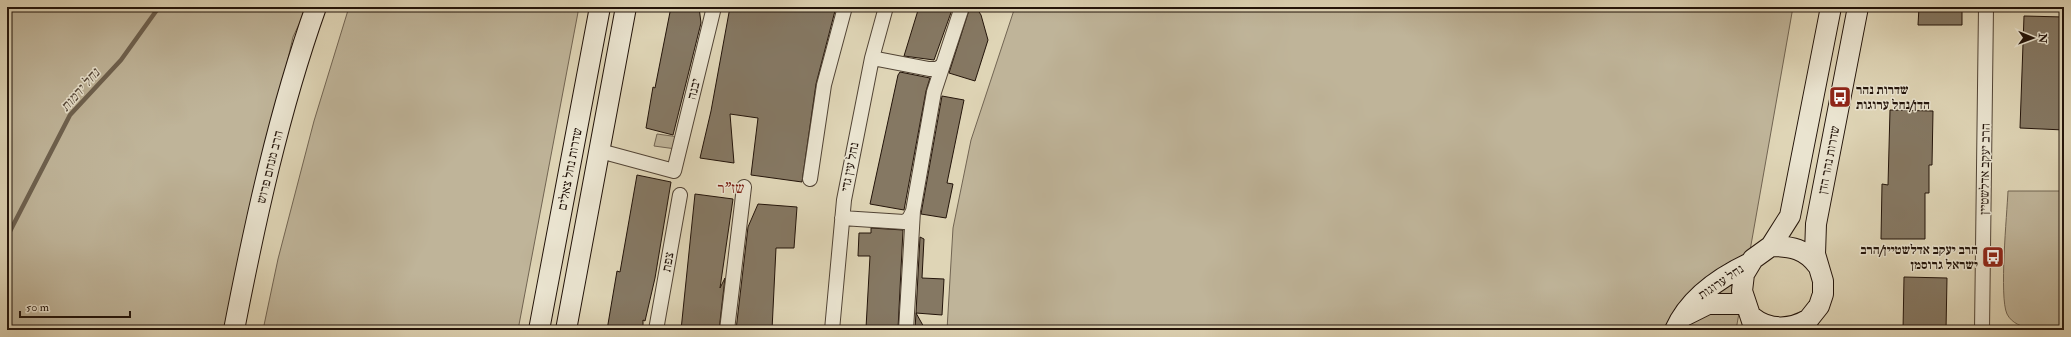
<svg xmlns="http://www.w3.org/2000/svg" width="2071" height="337" font-family="'IM FELL Double Pica','Frank Ruhl Libre',serif">
<style>
.green{fill:#bfb499;stroke:#716452}
.lines{fill:none;stroke-linecap:round;stroke-linejoin:round}
.stream{stroke:#6d604e;stroke-width:4.5}
.building{fill:#857863;stroke:#23140a}
.street-casing{stroke:#524435;stroke-width:16}
.secondary-casing{stroke:#23140a;stroke-width:22}
.street{stroke:#eae4d0;stroke-width:14}
.secondary{stroke:#eae4d0;stroke-width:20}
.labels{text-anchor:middle;dominant-baseline:central;stroke-width:3;stroke-linejoin:round;paint-order:stroke}
.street-label{font-size:13px;fill:#23140a;stroke:#eae4d0}
.poi-label{font-size:13px;font-weight:bold;fill:#23140a;stroke:#eae4d0;text-anchor:start}
.water-label{font-size:14px;font-style:italic;fill:#554738;stroke:#eae4d0}
.quarter-label{font-size:15px;fill:#7a1f14;stroke:#eae4d0}
</style>
<rect width="100%" height="100%" fill="#dfd5b6"/>
<filter id="stains"><feTurbulence type="fractalNoise" baseFrequency=".005" numOctaves="4"/><feColorMatrix values="0 0 0 0 .2 0 0 0 0 .09 0 0 0 0 .02 0 0 0 .5 -.17"/></filter>
<radialGradient id="worn" r=".72"><stop offset=".6" stop-color="#630" stop-opacity="0"/><stop offset="1" stop-color="#630" stop-opacity=".3"/></radialGradient>
<path class="green" d="M7,7H307L293,37L262,171L229,330H7Z
M349,7H579L518,330H263L278,259L314,121Z
M1015,7H1793L1736,330H947L953,228L971,140Z
M657,134L679,137L676,149L654,146Z
M2008,191H2064V327C2048,331 2016,332 2007,314C1999,297 2007,214 2008,191Z"/>
<g class="lines">
<path class="stream" d="M7,237L70,115L121,60L159,7"/>
</g>
<path class="building" d="M671,7H699L701,23L673,135L646,128L653,87L655,88Z
M730,7H836L816,84L802,182L751,175L758,118L730,114L734,163L700,158L711,111Z
M919,7H953L934,60L904,56Z
M970,7H976L981,15L988,40L975,81L949,73Z
M1919,7H1962V25H1918Z
M2024,16L2064,17V130L2020,128Z
M900,72L930,78L926,91L904,210L870,204L898,75Z
M942,96L964,100L947,183L953,184L946,218L921,214Z
M1890,110L1933,111L1932,165H1929V193H1925V239H1881L1882,184L1888,185Z
M637,175L671,182L655,278L645,321L643,320V330H607L617,271L620,272Z
M695,194L733,199L720,288L725,278L719,330H681Z
M758,204L797,207L794,248H776L772,330H736L748,227Z
M871,228L903,230L898,329L866,328L870,256H858L859,233H871Z
M920,237L924,239L922,278L944,279L942,315L916,313Z
M1904,277L1947,278L1946,330H1903Z
M916,313L925,329H915Z"/>
<g class="lines">
<g class="street-casing">
<path id="street" d="M872,58L929,69H937L943,65
M600,151L674,171L714,7
M810,179L824,85L845,7
M842,218L904,222L909,219L913,211
M656,330L680,195
M727,330L744,187
M832,330L844,200L872,58L886,7
M906,330L913,211L934,92L962,7
M1982,330L1986,7"/>
</g>
<g class="secondary-casing">
<path id="secondary" d="M1771,246C1791,246 1806,249 1818,266
M1686,315L1708,304H1746
M1752,317C1769,331 1791,330 1809,319
M234,330C255,222 279,111 316,7
M539,330L600,7
M566,330L626,7
M1675,330C1689,298 1718,278 1750,263
M1755,330L1742,291L1744,274L1753,259L1771,246L1790,216L1831,7
M1800,330L1819,306L1823,294V281L1815,254L1816,224L1858,7"/>
</g>
<use href="#street" class="street"/>
<use href="#secondary" class="secondary"/>
</g>
<defs>
<g id="bus-square" transform="scale(1.15)"><rect x="-9" y="-9" width="18" height="18" rx="4" fill="#8f2418" stroke="#eae4d0"/><path d="M-5-6H5V4H4V6H2V4H-2V6H-4V4H-5ZM-3.5-4V0h7V-4ZM-3.5 1.2v1.5H-2V1.2ZM2 1.2v1.5H3.5V1.2Z" fill="#fff"/></g>
</defs>
<g fill-rule="evenodd">
<use href="#bus-square" x="1840" y="97"/>
<use href="#bus-square" x="1993" y="257"/>
</g>
<g class="labels">
<g class="street-label">
<text transform="translate(694 89) rotate(-76)">יבנה</text>
<text transform="translate(1829 160) rotate(-79)">שדרות נהר הדן</text>
<text transform="translate(270 167) rotate(-76)">הרב מנחם פרוש</text>
<text transform="translate(850 167) rotate(-79)">נחל עין גדי</text>
<text transform="translate(570 169) rotate(-79)">שדרות נחל צאלים</text>
<text transform="translate(1985 169) rotate(-89)">הרב יעקב אדלשטיין</text>
<text transform="translate(668 262) rotate(-80)">צפת</text>
<text transform="translate(1721 282) rotate(-34)">נחל ערוגות</text>
</g>
<g class="poi-label">
<text x="1856" y="90">שדרות נהר<tspan x="1856" dy="15">הדן/נחל ערוגות</tspan></text>
<text x="1978" y="250" text-anchor="end">הרב יעקב אדלשטיין/הרב<tspan x="1978" dy="15">ישראל גרוסמן</tspan></text>
</g>
<g class="water-label">
<text transform="translate(80 90) rotate(-49)">נחל ירמות</text>
</g>
<g class="quarter-label">
<text x="731" y="188">שז"ר</text>
</g>
</g>
<rect width="2071" height="337" fill="none" stroke="#dfd5b6" stroke-width="24"/>
<rect x="8" y="8" width="2055" height="321" fill="none" stroke="#23140a" stroke-width="2"/>
<rect x="12" y="12" width="2047" height="313" fill="none" stroke="#23140a"/>
<g transform="translate(2033 38) rotate(91)" stroke="#eae4d0" stroke-width="3" paint-order="stroke">
<path d="M0-3L7 15L0 10L-7 15Z" fill="#23140a"/>
<text y="-6" font-size="11" font-weight="bold" text-anchor="middle" fill="#23140a">N</text>
</g>
<path d="M20 311v6h110v-6" fill="none" stroke="#23140a" stroke-width="2"/>
<text x="26" y="311" font-size="12" fill="#23140a" stroke="#eae4d0" stroke-width="3" paint-order="stroke">50 m</text>
<rect width="100%" height="100%" filter="url(#stains)"/>
<rect width="100%" height="100%" fill="url(#worn)"/>
</svg>
